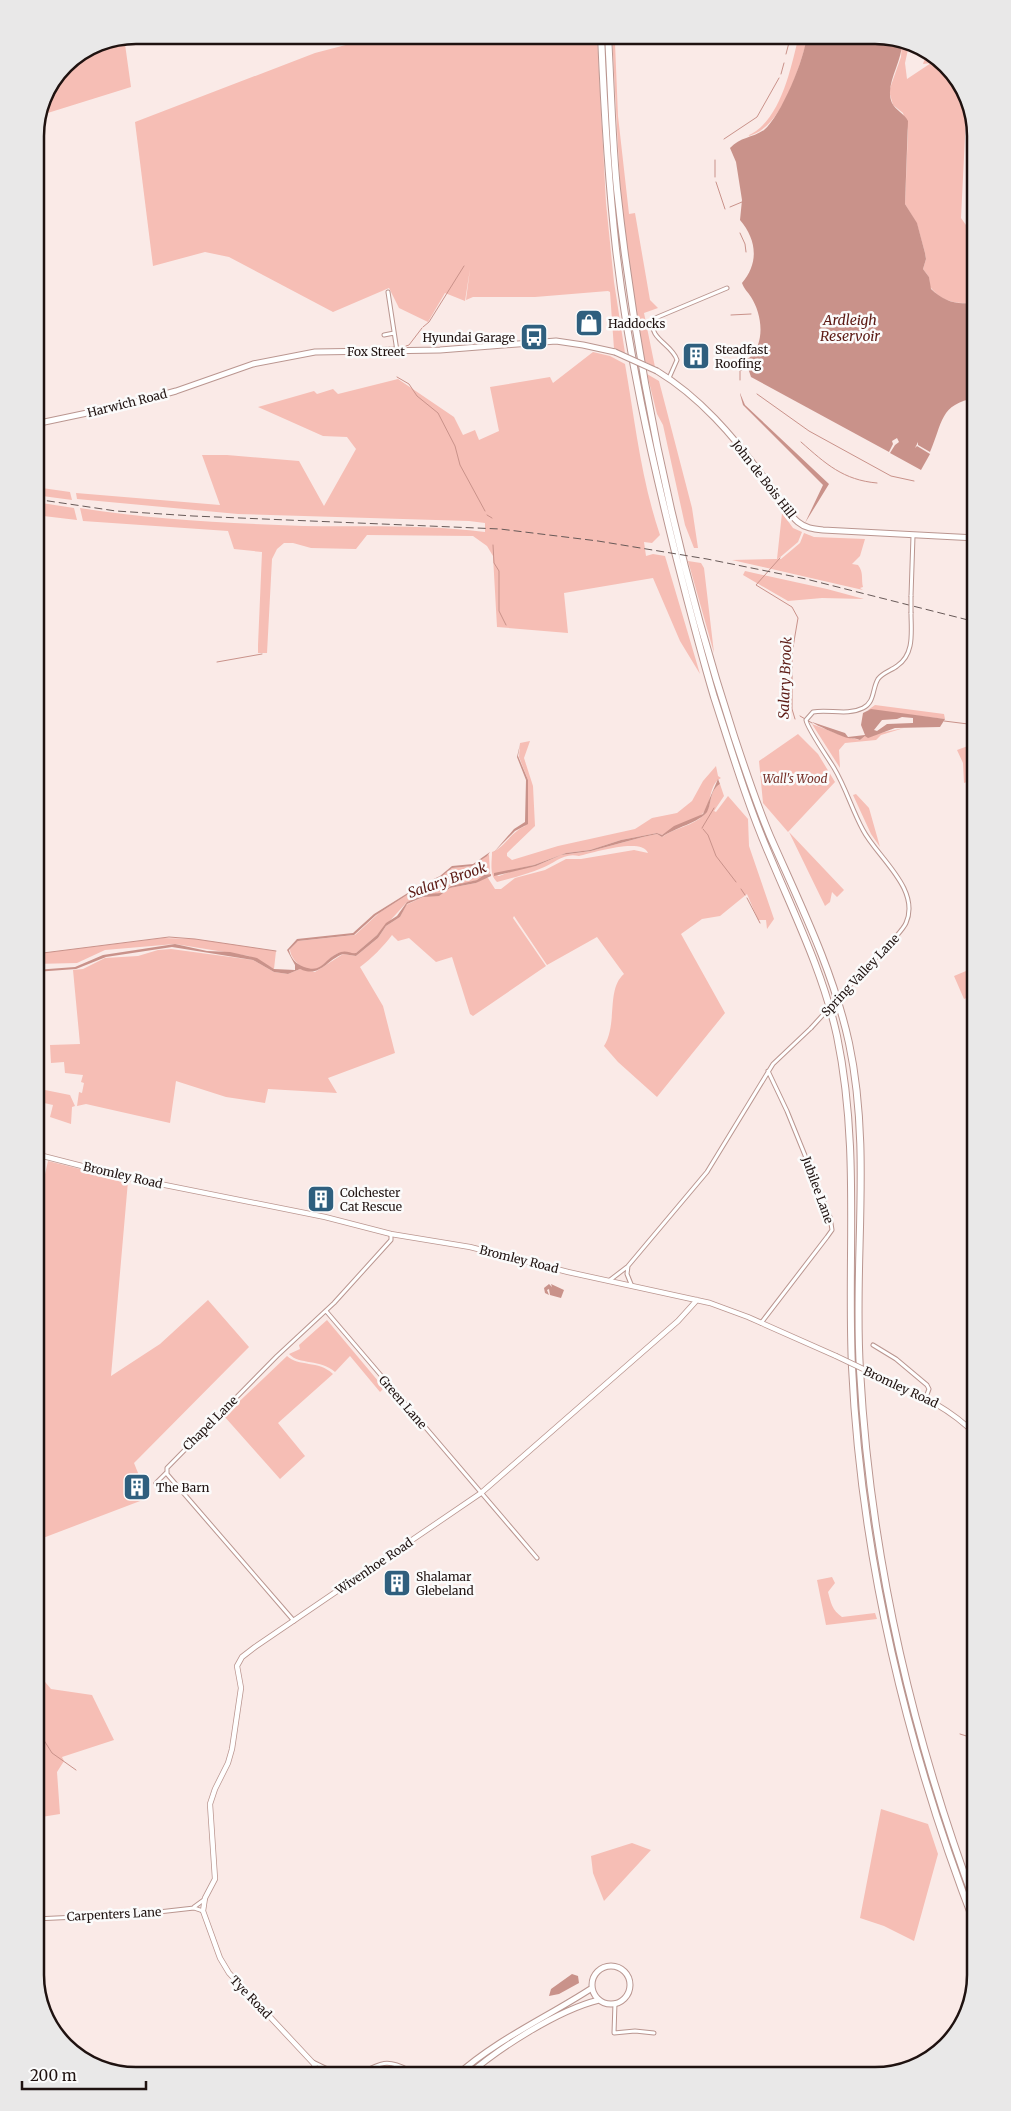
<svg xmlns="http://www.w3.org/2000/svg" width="1011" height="2111" font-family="Merriweather,serif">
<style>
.green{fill:#f6beb5}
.water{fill:#c9928a;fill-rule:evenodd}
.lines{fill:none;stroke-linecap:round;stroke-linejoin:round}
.stream{stroke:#c9928a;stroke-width:1}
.street-casing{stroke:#ba9690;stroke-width:5}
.secondary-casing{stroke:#ba9690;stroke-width:6}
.primary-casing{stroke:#ba9690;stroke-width:7}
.highway-casing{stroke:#ba9690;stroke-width:8}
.street{stroke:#fff;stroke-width:3}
.secondary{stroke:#fff;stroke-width:4.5}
.primary{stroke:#fff;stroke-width:5}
.highway{stroke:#fff;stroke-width:6}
.rail{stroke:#675957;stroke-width:1;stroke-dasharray:8 4;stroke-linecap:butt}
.street-bridge-casing{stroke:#ba9690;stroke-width:5;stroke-linecap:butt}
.secondary-bridge-casing{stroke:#ba9690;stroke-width:6;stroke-linecap:butt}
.primary-bridge-casing{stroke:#ba9690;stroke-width:7;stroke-linecap:butt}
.street-bridge{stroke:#fff;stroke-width:3}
.secondary-bridge{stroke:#fff;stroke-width:4.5}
.primary-bridge{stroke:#fff;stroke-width:5}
.labels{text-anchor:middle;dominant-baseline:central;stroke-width:5;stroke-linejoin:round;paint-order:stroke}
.poi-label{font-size:12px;fill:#1f1210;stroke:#fbfbfb;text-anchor:start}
.street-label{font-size:12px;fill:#1f1210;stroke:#fbfbfb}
.park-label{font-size:12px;font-style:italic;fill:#79342c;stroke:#fbfbfb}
.water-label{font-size:14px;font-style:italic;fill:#5c1a14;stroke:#fbfbfb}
.rim{fill:none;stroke:#1f1210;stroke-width:2.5}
</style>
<rect width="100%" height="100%" fill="#faeae7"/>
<path class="green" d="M384,35H597L606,203L614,282L625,353L614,349L610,292L608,291L535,297H473L466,300L470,269L465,301L445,293L428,322L399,308L389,288L333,312L229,257L205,252L153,266L135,122L315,53Z
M612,35H626L615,43L618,116L629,214L635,213L650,300L658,308L644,313L655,367L642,360L621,202Z
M799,35H807V40C799,70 780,131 747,136C781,122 791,67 799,35Z
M124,37L131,87L38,116C46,85 67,56 97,43C105,39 116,39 124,37Z
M902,43L909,45L905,63L907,79L931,63L923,64L927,52L936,56L967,96L961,218L976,239V301C959,306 942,302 930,287L929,277L923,269L926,259L925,253L917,224L905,204L908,130L903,113L893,105L889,91L901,57Z
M593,352L610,356L625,364C635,421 641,479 660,535L652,543L644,542L646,556L653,554L665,556L700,674L680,641L653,578L564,593L568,633L497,627L493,556L487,546L473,536L367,535L356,549L311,548L293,543H284L277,549L272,559L267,653H258V645L262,552L234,549L228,531L83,521L80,508C153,520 229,523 303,526C365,527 423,524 485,532V523L469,521L238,514L77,499L76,493L220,505L202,455H227L299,461L324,506L356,449L347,437L323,436L258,407L314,391L317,394L333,389L338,394L398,379L454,417L463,435L475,430L479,440L499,431L490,387L550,377L553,383Z
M647,374L659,381L692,508L698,548H694L685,525L663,425L657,414Z
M35,487L70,492L72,500L35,495Z
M35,502L74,508L77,520L35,515Z
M782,513L793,528L802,532L798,542L778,559H781L800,543L804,533L814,537L865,539L860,556L852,564L858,565C864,572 861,580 863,587L860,588L863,590L732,560L777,559Z
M688,561L701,563L704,568L714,653Z
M745,571L827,589L864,599L822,598L788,601L743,575Z
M875,705L944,714L945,719L868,710Z
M812,724L846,737L860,740L865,736L904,728L881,735L876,740L845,743L839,750L840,768Z
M798,734L818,754L835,782L788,832L763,803L759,761Z
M530,741L524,758L533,786L535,826L507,853V856L512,860L558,846L635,829L652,818L677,813L692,801L703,781L716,766L718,776L721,778C709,784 712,802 704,812C695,823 674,826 662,835L657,833L621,840L590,850L566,853L534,865L494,874L499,876L517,869L536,866L561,855L591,851L643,837L657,834L662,837C674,828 693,826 704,815C713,806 708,791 720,784L724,796L714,811L716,812L728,796L748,819L749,846L774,919L767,929L766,920H758L747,894L720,916L702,919L681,934L725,1013L657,1097L618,1062L604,1046C618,1024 606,989 624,974L597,937L547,965L514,916L513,918L546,966L473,1016L470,1014L452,957L436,962L409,938L398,941L392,935C384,946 371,959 360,967L383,1006L395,1053L328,1078L337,1093L268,1089L265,1103L226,1097L176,1081L170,1123L86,1104L77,1106L79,1092L82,1093L84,1083L81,1082L83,1075L65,1073L64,1062L51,1063L50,1045L80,1044L73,970L83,969L105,958L138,956L158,950L171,949L253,960L274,972L288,974L300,969L315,972L343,954L356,956L378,938L386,926L400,917L406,905L423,897L443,893L450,888L476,883L484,878H488L495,889H501L515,878L545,870L566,859H581L634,850L648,853C642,837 592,853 579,856C564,852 555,863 542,868C528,874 512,878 497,882C489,875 492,862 492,852C504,848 511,832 525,826L527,821L528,780L519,757L520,743Z
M976,743V779L964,783L963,763L957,750Z
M856,794L869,808L880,847L871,834L853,795Z
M789,832L844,890L837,897L832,892L830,902L825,906Z
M489,854L490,874L484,875L478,880L449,887L441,893L423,896L407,902L377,935L355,954C349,953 345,951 339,953C330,956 325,965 317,969C306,974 290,960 290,949L298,941L355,935L379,913L421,886L441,877L452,868L472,866Z
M163,938L195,939L276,951L274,969L249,956L175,944L105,950L77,963L35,964V954Z
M966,971L976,994L964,999L954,976Z
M35,1088L70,1095L75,1106L72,1107L71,1124L50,1117L53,1105L35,1101Z
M48,1161L128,1181L111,1376L160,1344L208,1300L249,1347L134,1463L148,1498L35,1541V1172L45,1174Z
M327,1320L384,1388L380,1392L350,1356L335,1372C321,1359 299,1365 289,1354L300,1349L299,1345Z
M287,1356C298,1367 319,1360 333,1374L278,1423L305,1456L280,1479L224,1416Z
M832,1577L835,1583L828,1592C831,1603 832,1610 842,1617L875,1613L877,1619L826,1625L817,1580Z
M35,1670L51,1689L92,1695L114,1740L62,1757L64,1761L57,1772L60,1814L35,1818Z
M881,1809L928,1824L938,1854L914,1941L884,1926L860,1918Z
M632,1843L651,1850L604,1901L593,1873L591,1856Z"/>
<path class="water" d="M807,35H882L902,43C902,63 884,85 892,103C896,111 904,113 908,121L905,204L917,223L925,253L926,259L923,269L929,277L931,289C944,301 959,307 976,301V398C939,404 943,423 930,452L918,445V442L915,448L917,446L930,454L921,470L890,453L895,445L899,442L897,438L892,441L893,444L889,452L751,377L748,368H743L742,371H740V358H749C766,343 762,314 751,297C748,292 744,289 742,283C759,263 757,240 740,220L742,200L736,162L730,148C740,137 752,138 764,130C781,116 805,58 807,35Z
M740,379V393L745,405L829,484L805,523L823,485L743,405L740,394Z
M871,709L945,719L940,727L895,728L868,738L865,736L860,740C856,738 853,739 848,738C843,737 815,725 812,722L845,733L848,737L865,735L861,725L863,713ZM902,717L913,718V723L887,724L877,731L874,730L882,720L897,719Z
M520,744L518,756L528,780V824L515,831L494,852L514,829L525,822L526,780L517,757Z
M718,779L720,784C709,791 712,803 707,812C700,822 674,828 662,837L657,834L643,837L591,851L561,855L536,866L494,876V873L534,865L566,853L590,850L621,840L657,833L662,835L674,826L703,814Z
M490,852L487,856L472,866L452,868L441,877L421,886L376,915L354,935L298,941L289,950C291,959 296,964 304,967C324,974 323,958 341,952C347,950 351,954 356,953L377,935L386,923L397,916L407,902L427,894L441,893L451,886L477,880L484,875L491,874V876L476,883L450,888L439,896L423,897L407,904L400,917L386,926L378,938L356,956L343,954C325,961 320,978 300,969L288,974L274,972L253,960L172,947L106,957L76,969L35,972V970L75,967L103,955L175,944L207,951L230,952L257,958L274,969L295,970V965L287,950L297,939L353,933L374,914L419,886L440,876L452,866L473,864Z
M549,1284L552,1287L551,1284L564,1290L561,1298L550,1295L549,1289L547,1290L549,1295L545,1293L544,1288Z
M572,1974L578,1976L579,1983L559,1994L549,1996L551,1989Z"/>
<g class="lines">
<path class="stream" d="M786,54L791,35
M781,74L784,63
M724,139L757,117L779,78
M715,160V177
M716,182L725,209
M730,207L742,202
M740,233L745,244L746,252
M731,315L751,314
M423,327L429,322L464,266
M406,346L409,345L422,328
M347,348L394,347
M740,371V380
M397,377L409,384L417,396L438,413L455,446L460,465L485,511
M757,394L809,431L891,476L914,481
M801,442C826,464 843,480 877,483
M487,515L492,518
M493,545L494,563L499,571V611L506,625
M780,558L756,585L792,607L798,618L792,653V709L795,719
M217,662L262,654
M800,716L812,723
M944,721L976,725
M702,828L714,808
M703,829L708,835L716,856L736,882
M741,889L745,895
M747,898L760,923
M35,954L169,937L195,939L276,951
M35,1731L40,1734L52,1753L76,1770
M960,1734L976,1739"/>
<g class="street-casing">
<path id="street" d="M388,292L397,351
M384,335L394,333
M669,378L677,360C672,344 648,339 653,319L727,288
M911,596L913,536
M853,982C864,969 901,935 906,923C921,889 877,857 863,830C852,810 846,788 834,768C828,758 807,728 806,720L813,712C829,709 847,716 863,708C875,702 872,689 878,679C882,673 892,670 897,666C915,654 911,631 911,613
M610,1280L627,1267
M631,1284L627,1274L628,1266L707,1172L773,1064L811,1028
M326,1311L537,1558
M761,1323L827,1237L832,1230L830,1217L787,1111L768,1071
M873,1345L896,1359L927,1385L929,1389L926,1397
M156,1483L167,1472
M294,1621L173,1481L167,1474V1468L277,1356L334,1303L391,1240V1234
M194,1907L205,1899
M35,1919L141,1914L194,1908L203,1911
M615,2003L614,2033L635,2031L654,2033
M313,2062L342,2076
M321,2076L331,2071
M356,2076C377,2065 385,2057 408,2070"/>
</g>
<g class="secondary-casing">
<path id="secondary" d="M35,1154L125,1177L325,1217L391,1234L470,1247L568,1272L710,1303L748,1317L836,1356
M880,1377C915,1393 948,1406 976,1435
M318,2076L314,2064L229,1973L220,1958L203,1911L205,1898L215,1879L210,1804L215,1789L228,1763L232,1749L241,1688L237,1666L242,1657L255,1647L481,1493L678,1321L697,1300"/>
</g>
<g class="primary-casing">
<path id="primary" d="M657,371C700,397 733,436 763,476C774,490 784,510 798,522C805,528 813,529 823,530L976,538
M35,424L125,405L176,391L253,364L315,352L440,350L556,341L583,345L615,352
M592 1985a19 19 0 1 1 38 0a19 19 0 1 1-38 0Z
M456,2076C497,2039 546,2018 592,1988
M467,2076C499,2048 558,2010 599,2000"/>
</g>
<g class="highway-casing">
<path id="highway" d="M601,35C604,107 608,178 616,249C628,353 651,455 676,556C688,603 700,650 714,697C731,749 747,803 769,854C794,914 823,972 837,1036C860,1148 847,1254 852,1367C861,1557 907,1750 976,1927
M608,35C611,87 612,138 617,189C637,373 677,561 734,736C745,769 756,803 770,836C800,904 833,970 849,1043C872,1151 853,1261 860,1370C870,1553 912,1735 976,1906"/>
</g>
<use href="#street" class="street"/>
<use href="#secondary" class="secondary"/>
<use href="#primary" class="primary"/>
<use href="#highway" class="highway"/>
<path class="rail" d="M35,499L116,511L193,516L500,529L598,541L707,559L806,579L976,622"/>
<g class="street-bridge-casing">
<path id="street-bridge" d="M911,613V596
M811,1028L853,982"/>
</g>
<g class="secondary-bridge-casing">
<path id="secondary-bridge" d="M836,1356L880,1377"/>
</g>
<g class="primary-bridge-casing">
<path id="primary-bridge" d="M615,352L657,371"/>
</g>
<use href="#street-bridge" class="street-bridge"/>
<use href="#secondary-bridge" class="secondary-bridge"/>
<use href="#primary-bridge" class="primary-bridge"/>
</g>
<defs>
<g id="shop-square" transform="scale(1.4375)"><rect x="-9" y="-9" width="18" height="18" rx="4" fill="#2f5f7e" stroke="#fbfbfb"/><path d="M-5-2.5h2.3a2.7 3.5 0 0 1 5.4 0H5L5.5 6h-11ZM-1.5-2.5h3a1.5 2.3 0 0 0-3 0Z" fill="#fff"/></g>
<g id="bus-square" transform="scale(1.4375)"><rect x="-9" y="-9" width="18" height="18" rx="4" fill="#2f5f7e" stroke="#fbfbfb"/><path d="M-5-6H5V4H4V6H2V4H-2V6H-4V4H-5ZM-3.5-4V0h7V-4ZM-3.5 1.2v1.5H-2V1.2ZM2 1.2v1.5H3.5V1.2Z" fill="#fff"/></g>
<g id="building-square" transform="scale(1.4375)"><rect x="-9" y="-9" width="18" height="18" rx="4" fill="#2f5f7e" stroke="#fbfbfb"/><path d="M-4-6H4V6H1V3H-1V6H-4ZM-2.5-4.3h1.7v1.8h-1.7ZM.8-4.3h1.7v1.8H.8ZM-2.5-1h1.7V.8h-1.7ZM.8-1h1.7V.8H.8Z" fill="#fff"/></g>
</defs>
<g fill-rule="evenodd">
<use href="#shop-square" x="589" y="323"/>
<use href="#bus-square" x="534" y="337"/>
<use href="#building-square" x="696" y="356"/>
<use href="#building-square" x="321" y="1199"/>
<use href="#building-square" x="137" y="1487"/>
<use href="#building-square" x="397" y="1583"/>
</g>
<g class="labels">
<g class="poi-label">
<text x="608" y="323">Haddocks</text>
<text x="515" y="337" text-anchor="end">Hyundai Garage</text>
<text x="715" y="349">Steadfast<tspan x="715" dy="14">Roofing</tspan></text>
<text x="340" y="1192">Colchester<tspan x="340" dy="14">Cat Rescue</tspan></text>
<text x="156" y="1487">The Barn</text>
<text x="416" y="1576">Shalamar<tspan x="416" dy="14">Glebeland</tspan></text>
</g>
<g class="street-label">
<text x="376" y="351">Fox Street</text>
<text transform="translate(127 403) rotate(-14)">Harwich Road</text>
<text transform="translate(764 479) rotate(52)">John de Bois Hill</text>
<text transform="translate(860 975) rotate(-47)">Spring Valley Lane</text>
<text transform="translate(123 1175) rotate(13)">Bromley Road</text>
<text transform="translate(818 1190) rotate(70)">Jubilee Lane</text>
<text transform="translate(519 1259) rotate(14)">Bromley Road</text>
<text transform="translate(901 1387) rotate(25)">Bromley Road</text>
<text transform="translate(403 1402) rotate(49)">Green Lane</text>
<text transform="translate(210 1423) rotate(-45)">Chapel Lane</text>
<text transform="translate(374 1566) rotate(-34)">Wivenhoe Road</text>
<text transform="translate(114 1914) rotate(-3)">Carpenters Lane</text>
<text transform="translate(251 1997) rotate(46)">Tye Road</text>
</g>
<g class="park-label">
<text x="795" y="778">Wall's Wood</text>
</g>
<g class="water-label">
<text x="850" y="320">Ardleigh<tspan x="850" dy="16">Reservoir</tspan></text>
<text transform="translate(785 678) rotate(-88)">Salary Brook</text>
<text transform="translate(447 880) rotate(-19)">Salary Brook</text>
</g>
</g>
<path d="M0 0H1011V2111H0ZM136 44H875A92 92 0 0 1 967 136V1975A92 92 0 0 1 875 2067H136A92 92 0 0 1 44 1975V136A92 92 0 0 1 136 44Z" fill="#e9e8e8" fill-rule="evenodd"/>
<path class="rim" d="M136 44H875A92 92 0 0 1 967 136V1975A92 92 0 0 1 875 2067H136A92 92 0 0 1 44 1975V136A92 92 0 0 1 136 44Z"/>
<path d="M22 2081v8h124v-8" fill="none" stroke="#1f1210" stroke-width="2.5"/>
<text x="30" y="2081" font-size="15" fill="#1f1210" stroke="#fbfbfb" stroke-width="4" paint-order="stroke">200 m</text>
</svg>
